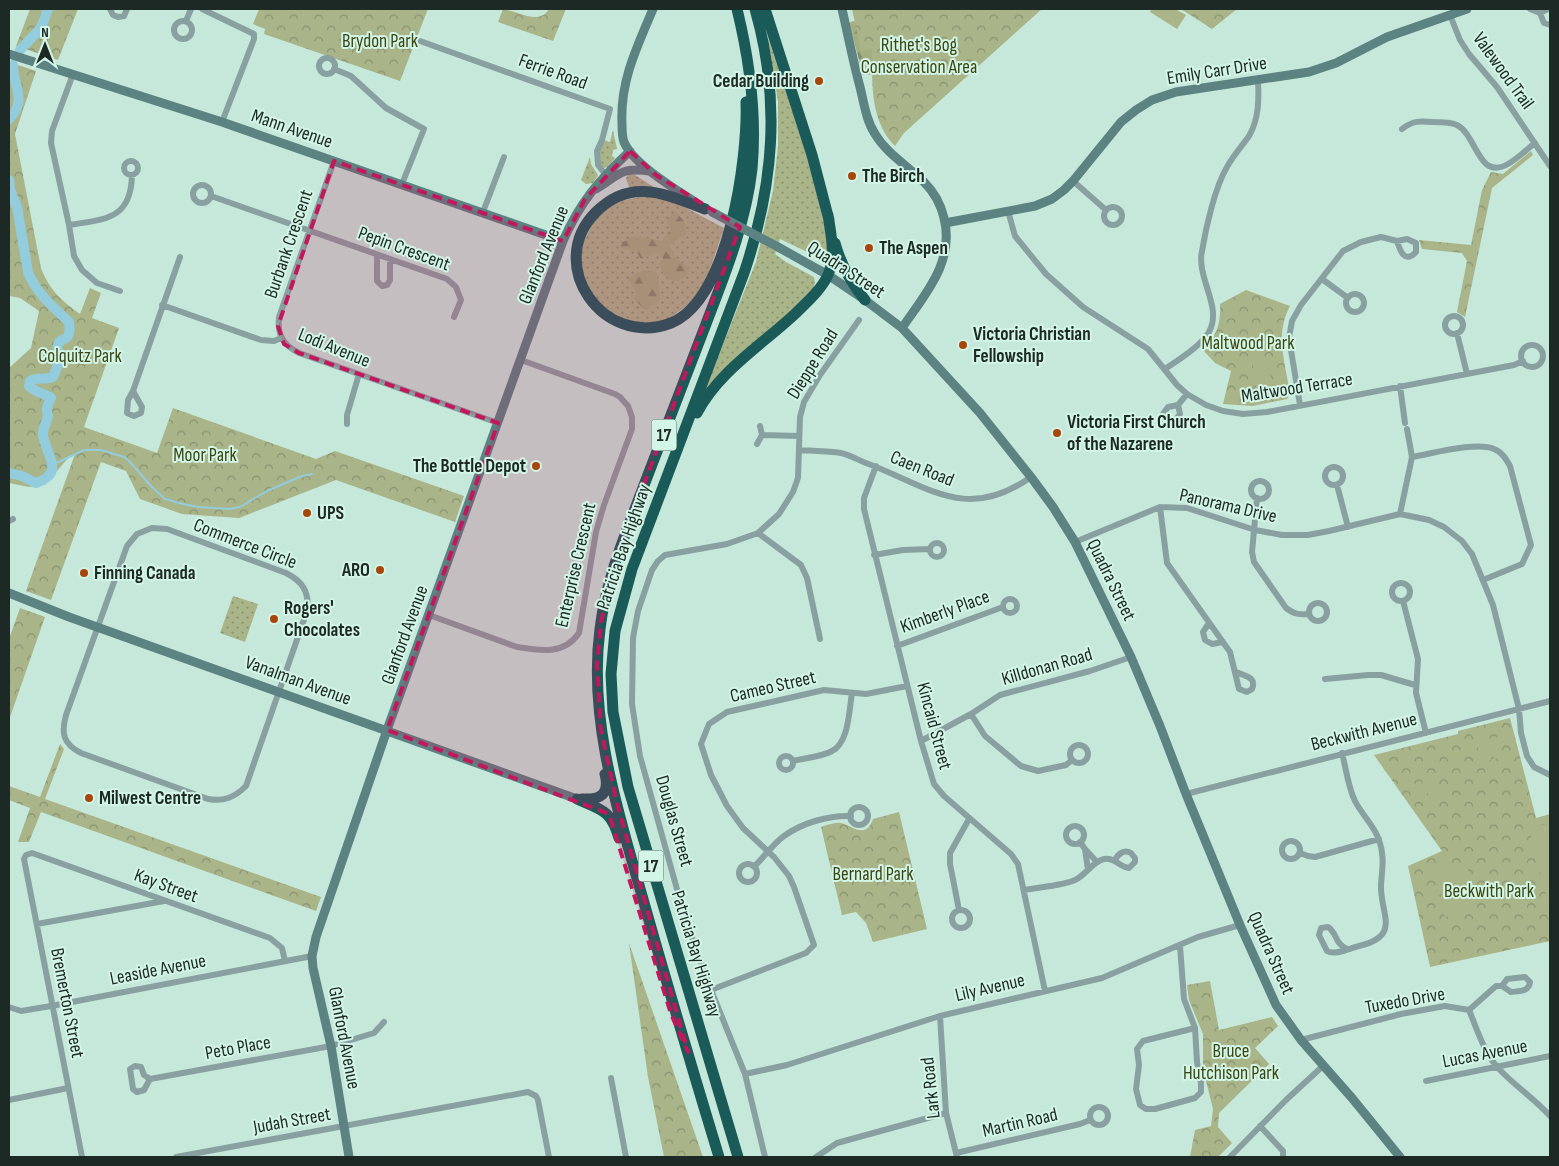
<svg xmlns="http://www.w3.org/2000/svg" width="1559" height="1166" font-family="'Sofia Sans Condensed',sans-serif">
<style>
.grass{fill:url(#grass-dots)}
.forest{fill:url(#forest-firs)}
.park{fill:url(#park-crowns)}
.garden{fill:#a9b489}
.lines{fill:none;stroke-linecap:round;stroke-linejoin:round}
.stream{stroke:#92ccdd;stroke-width:2}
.river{stroke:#92ccdd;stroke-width:10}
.street{stroke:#88a1a0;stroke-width:6}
.secondary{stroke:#5c8382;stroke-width:9}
.highway{stroke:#1a5b5a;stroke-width:11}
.secondary-bridge{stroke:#5c8382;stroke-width:9}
.marked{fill:#c2185b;fill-opacity:0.2;stroke:#c2185b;stroke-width:4;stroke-dasharray:10 6;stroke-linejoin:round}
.poi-dot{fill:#a8450a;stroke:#d3f5e7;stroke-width:2}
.labels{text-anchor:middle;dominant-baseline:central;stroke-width:4;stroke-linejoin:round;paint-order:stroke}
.shield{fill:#d3f5e7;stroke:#53665e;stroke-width:1}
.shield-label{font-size:18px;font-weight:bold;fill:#1c2924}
.park-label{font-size:19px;fill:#3b4510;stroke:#d3f5e7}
.street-label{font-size:19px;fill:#1c2924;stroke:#d3f5e7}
.poi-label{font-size:19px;font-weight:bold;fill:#1c2924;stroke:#d3f5e7;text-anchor:start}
</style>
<defs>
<pattern id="grass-dots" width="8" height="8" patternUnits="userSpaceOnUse" patternTransform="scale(1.25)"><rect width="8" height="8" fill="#a9b489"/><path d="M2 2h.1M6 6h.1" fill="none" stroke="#899270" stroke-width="1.8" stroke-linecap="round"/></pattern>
<pattern id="forest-firs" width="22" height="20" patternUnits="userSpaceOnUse" patternTransform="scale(1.25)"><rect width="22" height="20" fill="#a2ad80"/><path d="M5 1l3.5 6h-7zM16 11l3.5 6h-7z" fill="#838d69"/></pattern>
<pattern id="park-crowns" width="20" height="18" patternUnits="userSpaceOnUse" patternTransform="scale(1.25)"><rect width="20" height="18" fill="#a9b489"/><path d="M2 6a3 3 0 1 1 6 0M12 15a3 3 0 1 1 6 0" fill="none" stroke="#899270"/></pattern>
</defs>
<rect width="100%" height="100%" fill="#c6e8da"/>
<path class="grass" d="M768,37L811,169L828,240L827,258L822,259L780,239L775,254L786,262L814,277L815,283L813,290L708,390L705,389L756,262L773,191L778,146V102Z
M613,130L617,149L613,150L612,156L615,158L608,167L604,168L600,166L598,154L604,140L610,142Z
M590,157L591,164L598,175L593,183L586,184L581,180Z
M629,174L635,175L657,189L629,187L626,178Z
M645,196L677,203L724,228L706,281L697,298L665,322L631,324L594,301L580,265L582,245L596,217L619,201Z
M233,596L258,604L245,642L220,633Z"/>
<path class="forest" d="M882,9L880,74L863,75L849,23L853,21L856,22Z
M675,212C683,219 688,224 686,234L670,245L675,258L688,267L687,277L674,282L664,275L659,264L663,259L658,253L641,259L636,251L627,250L619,247C633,230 642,238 662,241L671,229L667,220Z
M646,270L656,273L659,282L660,300L645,310L634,299L636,292L628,279L634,274Z"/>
<path class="park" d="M30,9H78L58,60L16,46Z
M259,9H428L400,81L264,34L265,29L253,24Z
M503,9C517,11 539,26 549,9H566L553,41L498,22Z
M852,9H1042L904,133L895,146C870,121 872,83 872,49L861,51Z
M1181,9H1237L1212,29Z
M9,62L36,71L15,134L41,268C50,291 61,300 80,314L90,288L101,293L92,318L119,328L84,427L157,453L173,408L316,459L335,451L464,496L455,522L336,480L239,518L182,514L140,499L126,471L101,462L51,600L26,591L75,454L69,457L45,485L29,487L9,483V368L31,348L39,311L20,298L9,296Z
M1531,151L1533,155L1492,188L1465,317L1457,312L1467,261L1462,253L1422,249L1419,240L1471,245L1482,190L1491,172L1503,174Z
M1246,290L1290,306C1274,336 1286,364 1290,394L1287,399L1253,406L1223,404L1231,371L1215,363L1203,350C1217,336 1221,323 1220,304Z
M20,608L45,617L9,720V639Z
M1510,718L1536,818L1550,814V941L1430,967L1408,866L1442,851L1374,755L1458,734V731Z
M60,744L64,749L45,799L321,897L316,911L41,812L29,842H18L30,808L9,800V786L40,797Z
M899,812L927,929L873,942L866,923L856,912L842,915L821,827C827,825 835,822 841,823C853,826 865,840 873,819Z
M629,943L703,1157H664L648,1077Z
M1210,981L1219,1030L1272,1017L1278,1026L1255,1048L1269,1064L1219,1113L1218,1127L1232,1143L1218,1157H1190L1195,1130L1211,1126L1213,1109L1203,1069V1034L1189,1000L1187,985Z"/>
<path class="garden" d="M1152,9H1175L1186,15L1177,29L1150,12Z
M1267,358L1273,390L1257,393L1252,361Z
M1498,737L1503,757L1494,759L1489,739Z
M1486,740L1491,760L1482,762L1476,742Z
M1433,777L1441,795L1431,800L1422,782Z
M1550,823V910L1529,829Z
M1467,864L1477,910L1445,917L1436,870Z
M868,876L875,887L858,896L852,886Z"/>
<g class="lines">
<path class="stream" d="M52,465L84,450H101L124,457L129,461L152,487L165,499L183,504L198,507L229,509L240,507L267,491L302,476L312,474"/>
<path class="river" d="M20,50L41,28L48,9
M9,119C28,101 13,86 13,65
M9,180L10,190L17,207L28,272C36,293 54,308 69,322C72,345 60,335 58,345C57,348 58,351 58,353C59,363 57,369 53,377C45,380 37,377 30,381L29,386C34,392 44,393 51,398C50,401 47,405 47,409C46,411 48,414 48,416C47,423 42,428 43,435C46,455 66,473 36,483L22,476L9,473"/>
<path class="street" d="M110,9L113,15L118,17L124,16L127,9
M202,9L254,34V39L222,122
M1530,9L1540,13
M1540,13L1544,23L1550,25
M1540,13L1548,9
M1450,15L1460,40L1469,54L1497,87L1550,166
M186,21L191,9
M174 30a9 9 0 1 1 18 0a9 9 0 1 1-18 0Z
M420,41L610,109L602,140L597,151L598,165L605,174
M319 66a8 8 0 1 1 16 0a8 8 0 1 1-16 0Z
M334,69L351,76L386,108L424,129L402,184
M73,74L52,131L51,143L69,225L74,256L82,270L97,283L120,291
M1402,129C1413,120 1421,121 1434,122C1442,122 1450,122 1457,125C1477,135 1478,181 1508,164C1517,159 1526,150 1535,143
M124 168a7 7 0 1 1 14 0a7 7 0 1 1-14 0Z
M334,161L279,317C277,335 283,345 299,353L498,423
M1073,181L1106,210
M193 194a9 9 0 1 1 18 0a9 9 0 1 1-18 0Z
M211,196L447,279L456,287L461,300L454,317
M1104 216a9 9 0 1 1 18 0a9 9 0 1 1-18 0Z
M1008,211L1015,236L1046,274L1083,307L1148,349L1177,385L1187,394L1206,405L1223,411L1243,414L1267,412L1514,365L1523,361
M483,212L504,157
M69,225C105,219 131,220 132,175
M377,255V281L382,286L387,285L390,280V259
M1322,279L1348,298
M1346 303a9 9 0 1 1 18 0a9 9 0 1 1-18 0Z
M162,305L261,340L274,341L281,338
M1445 325a9 9 0 1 1 18 0a9 9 0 1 1-18 0Z
M1457,333L1467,374
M1521 356a11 11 0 1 1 22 0a11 11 0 1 1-22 0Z
M1165,369C1178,360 1201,346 1209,332C1223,307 1196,278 1202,251C1206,227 1215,187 1227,167C1233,156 1242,146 1249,136C1259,119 1259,99 1258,80
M1400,386L1405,423
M133,391L142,407L141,413L134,416L127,413L128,400L133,391L180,257
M1178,405L1180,414L1172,424H1165L1163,421V414L1168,407L1178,405L1187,394
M1300,405L1289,338L1292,321L1301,305L1343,251L1361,242L1381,237L1397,241L1407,239L1416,243V252C1405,264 1400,251 1397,241
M347,424V415L359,374
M762,435L799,436
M757,444L762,435L760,426
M799,450C813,451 828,451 841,453C850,455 858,460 866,463C928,486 966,523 1031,477
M1412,457C1431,454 1477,441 1494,449C1502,452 1506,459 1510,466L1531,545L1522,564L1483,580
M876,466L864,498V509L921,741L934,784L944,796L1011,854L1018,864L1045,991
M1325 476a9 9 0 1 1 18 0a9 9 0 1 1-18 0Z
M1251 490a9 9 0 1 1 18 0a9 9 0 1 1-18 0Z
M1337,485L1348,527
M1257,498L1252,552L1254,562L1286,608C1294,614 1299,615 1309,614
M1160,507L1167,563L1230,652L1239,689L1247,692L1252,689C1257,677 1245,676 1236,672
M1400,514L1412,457L1407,429
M9,521L13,519
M152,528L167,529L286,573C302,581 310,592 307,611L246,786C235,797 224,802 208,799L81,753C63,744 61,733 66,715L127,546L137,534Z
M758,533L801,565L807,578L820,639
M1075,542L1160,507L1187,508L1255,530L1282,535H1308L1329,531L1400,514L1429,520L1444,527L1462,541L1472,554L1493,605L1519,709L1521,733L1527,756L1534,767L1550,775
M930 550a7 7 0 1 1 14 0a7 7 0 1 1-14 0Z
M874,555L903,550L930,549
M1392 592a9 9 0 1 1 18 0a9 9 0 1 1-18 0Z
M1003 606a7 7 0 1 1 14 0a7 7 0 1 1-14 0Z
M1403,601L1418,659L1416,693L1426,733
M1309 612a9 9 0 1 1 18 0a9 9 0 1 1-18 0Z
M429,615L517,647C541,651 564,655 579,633L596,532L604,505L632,429V417L628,406L620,397L615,394L521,360
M1209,623L1203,632L1205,640L1212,644L1223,642
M897,646L1003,607
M1325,679L1368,675H1381L1415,685
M971,714L985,736L1021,766L1038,771L1066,765L1072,760
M921,741L971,714L1000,695L1090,671L1131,657
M1070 754a9 9 0 1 1 18 0a9 9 0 1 1-18 0Z
M1342,753C1346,768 1348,787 1355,801C1362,815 1374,825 1379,840C1385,856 1382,869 1381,885C1380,914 1402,936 1359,946C1350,948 1335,956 1327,951L1319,935L1321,928L1328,927C1338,934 1334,943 1347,949
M779 763a7 7 0 1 1 14 0a7 7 0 1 1-14 0Z
M793,761C805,758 821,757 832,751C849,743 849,710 852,693
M1186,794L1550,701
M850 816a9 9 0 1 1 18 0a9 9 0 1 1-18 0Z
M1066 835a9 9 0 1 1 18 0a9 9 0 1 1-18 0Z
M1282 850a9 9 0 1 1 18 0a9 9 0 1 1-18 0Z
M1080,842L1085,849L1097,862
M1085,849L1088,870
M1300,853L1308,856L1315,857L1379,839
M739 873a9 9 0 1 1 18 0a9 9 0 1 1-18 0Z
M754,867C764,857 773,844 784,836C802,823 829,815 851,816
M1024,890C1039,887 1062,886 1075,880C1086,875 1093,861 1104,859C1115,857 1119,867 1129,868L1135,862V858L1131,853C1124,849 1118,854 1115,860
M959,910L950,864V853L969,819
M952 919a9 9 0 1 1 18 0a9 9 0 1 1-18 0Z
M37,924L164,901
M1180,946L1184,999L1195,1028L1197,1062L1201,1083V1092L1195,1098L1155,1109H1146L1140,1105L1136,1089L1139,1065L1137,1049L1143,1041L1195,1028
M711,990L806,953L814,945L794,887L789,876L774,857L743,828L727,806L711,775L701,744L709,724L727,712L824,690L866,694L907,686
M9,1007L21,1011L51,1006L312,956
M1469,1010L1496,986H1502L1507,979L1525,977L1530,982C1529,992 1519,991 1511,992L1502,986
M940,1016L946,1113L957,1157
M1301,1040L1401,1014L1445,1006L1469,1010C1477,1029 1484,1053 1499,1069C1515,1086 1535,1099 1550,1116
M745,1074L787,1065L940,1016L1102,978L1198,937L1240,925
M611,1078L626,1157
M150,1079L144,1090L137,1092L133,1089L130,1069L135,1066L141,1067L144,1075L150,1079L331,1046L374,1033L384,1022
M1426,1081L1550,1056
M9,1100L68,1088
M1090 1116a9 9 0 1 1 18 0a9 9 0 1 1-18 0Z
M1260,1126L1283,1151V1157
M956,1153L1080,1124L1090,1120
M82,1157L24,859L26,855L32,853L270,938L282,948L285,961
M176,1157L528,1092L536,1096L538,1100L549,1157
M765,1157L745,1074L711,990L685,918L640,756L632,704L633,638L638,611L652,570L658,561L665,555L727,544L758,533L779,514L793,492L798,478L800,417L804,402L820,375L859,320
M816,1157L837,1143L946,1113
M1230,1157L1286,1100L1324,1065"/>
<path class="secondary" d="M653,9C637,47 620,81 622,123C622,129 622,137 624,142C633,164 675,189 695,202
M842,9C848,35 853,61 860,87C864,103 866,120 875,134C887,154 908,166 924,182C934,192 941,205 944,218C955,262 925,294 902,328
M9,54L222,122L563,241
M596,189C620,174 621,167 650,171
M945,223L1035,206L1052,199L1064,190L1073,181L1121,122L1136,110L1152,100L1176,92L1309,72L1336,63L1387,37L1467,9
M778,247L828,275L865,300L902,328L980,413L1031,477L1053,507L1075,542L1131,657L1160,726L1186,794L1240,925L1276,1005L1301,1040L1352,1098L1400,1157
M9,593L69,617L577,799
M349,1157L331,1046L313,968L312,956L316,937L387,730L563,241C580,202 599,180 630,151"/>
<path class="highway" d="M765,9L812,155L829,220
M705,209C665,194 631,177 596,212C544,264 603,349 671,323C729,300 748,157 746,102
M835,243C841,265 851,283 865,300
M697,413C719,371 762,345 796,313C807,302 821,290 828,275C836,255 831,235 828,215
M577,799C602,810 611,810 619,838
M582,799C601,800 610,794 605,774
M719,1157C693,1071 667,985 643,899C618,812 588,719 600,629C606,577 628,528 646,480C666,428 686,376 706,324C725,274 746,223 752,169C757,114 750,62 737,9
M738,1157L628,787L613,712L611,674L615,631L632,569L744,273C774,185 781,100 755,9"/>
<path class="secondary-bridge" d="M712,212L778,247"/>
</g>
<path class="marked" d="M630,151L656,175L740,227L617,557L601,622L597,665L601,730L617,803L688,1052L671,1014L609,814L387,730L498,423L299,353L284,344L278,326L334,161L563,241L585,199Z"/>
<g class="poi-dot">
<circle cx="819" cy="81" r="5"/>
<circle cx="852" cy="176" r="5"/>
<circle cx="869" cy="248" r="5"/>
<circle cx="963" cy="345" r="5"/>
<circle cx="1057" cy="433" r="5"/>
<circle cx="536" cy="466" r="5"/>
<circle cx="307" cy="513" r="5"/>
<circle cx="380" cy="570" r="5"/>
<circle cx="84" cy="573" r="5"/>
<circle cx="274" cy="619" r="5"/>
<circle cx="89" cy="798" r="5"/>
</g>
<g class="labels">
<g class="shield">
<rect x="651.5" y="419.5" width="25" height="31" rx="4"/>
<rect x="638.5" y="850.5" width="25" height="31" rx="4"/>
</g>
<g class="shield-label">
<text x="664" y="435">17</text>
<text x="651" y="866">17</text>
</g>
<g class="park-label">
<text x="380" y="41">Brydon Park</text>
<text x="919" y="45">Rithet's Bog<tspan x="919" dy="22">Conservation Area</tspan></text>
<text x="1248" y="343">Maltwood Park</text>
<text x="80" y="356">Colquitz Park</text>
<text x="205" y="455">Moor Park</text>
<text x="873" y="874">Bernard Park</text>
<text x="1489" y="891">Beckwith Park</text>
<text x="1231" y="1051">Bruce<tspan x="1231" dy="22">Hutchison Park</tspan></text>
</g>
<g class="street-label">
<text transform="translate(1217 71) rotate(-9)">Emily Carr Drive</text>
<text transform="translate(1503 71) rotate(54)">Valewood Trail</text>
<text transform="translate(553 72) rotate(20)">Ferrie Road</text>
<text transform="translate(292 129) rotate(19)">Mann Avenue</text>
<text transform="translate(289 244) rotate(-71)">Burbank Crescent</text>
<text transform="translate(404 249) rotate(20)">Pepin Crescent</text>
<text transform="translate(544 255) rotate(-68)">Glanford Avenue</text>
<text transform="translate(846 270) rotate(33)">Quadra Street</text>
<text transform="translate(334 348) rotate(22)">Lodi Avenue</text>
<text transform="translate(813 364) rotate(-58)">Dieppe Road</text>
<text transform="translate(1297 388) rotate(-9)">Maltwood Terrace</text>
<text transform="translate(922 469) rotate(22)">Caen Road</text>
<text transform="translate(1228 506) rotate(13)">Panorama Drive</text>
<text transform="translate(245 544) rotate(21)">Commerce Circle</text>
<text transform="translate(624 547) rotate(-71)">Patricia Bay Highway</text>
<text transform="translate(576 565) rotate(-77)">Enterprise Crescent</text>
<text transform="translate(1111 580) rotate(64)">Quadra Street</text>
<text transform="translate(945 612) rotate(-20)">Kimberly Place</text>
<text transform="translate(405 635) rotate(-70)">Glanford Avenue</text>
<text transform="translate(1047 667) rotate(-16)">Killdonan Road</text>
<text transform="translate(298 681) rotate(20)">Vanalman Avenue</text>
<text transform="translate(773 687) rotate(-13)">Cameo Street</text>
<text transform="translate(934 726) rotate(75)">Kincaid Street</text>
<text transform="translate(1364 732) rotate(-14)">Beckwith Avenue</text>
<text transform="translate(674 821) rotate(74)">Douglas Street</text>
<text transform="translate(166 886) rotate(20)">Kay Street</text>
<text transform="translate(1271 953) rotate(66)">Quadra Street</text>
<text transform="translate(696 954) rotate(73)">Patricia Bay Highway</text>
<text transform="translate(158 970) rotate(-11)">Leaside Avenue</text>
<text transform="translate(990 988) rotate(-13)">Lily Avenue</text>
<text transform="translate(1405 1001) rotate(-10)">Tuxedo Drive</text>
<text transform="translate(67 1003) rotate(79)">Bremerton Street</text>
<text transform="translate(344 1038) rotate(79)">Glanford Avenue</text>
<text transform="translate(238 1048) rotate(-10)">Peto Place</text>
<text transform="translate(1485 1054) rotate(-11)">Lucas Avenue</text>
<text transform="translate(931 1088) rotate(-96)">Lark Road</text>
<text transform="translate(292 1121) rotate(-10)">Judah Street</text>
<text transform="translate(1020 1123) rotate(-13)">Martin Road</text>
</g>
<g class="poi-label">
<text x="809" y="81" text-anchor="end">Cedar Building</text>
<text x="862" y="176">The Birch</text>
<text x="879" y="248">The Aspen</text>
<text x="973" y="334">Victoria Christian<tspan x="973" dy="22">Fellowship</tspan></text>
<text x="1067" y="422">Victoria First Church<tspan x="1067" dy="22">of the Nazarene</tspan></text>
<text x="526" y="466" text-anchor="end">The Bottle Depot</text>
<text x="317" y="513">UPS</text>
<text x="370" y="570" text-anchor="end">ARO</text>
<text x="94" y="573">Finning Canada</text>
<text x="284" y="608">Rogers'<tspan x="284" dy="22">Chocolates</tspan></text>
<text x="99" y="798">Milwest Centre</text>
</g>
</g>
<rect width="1559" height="1166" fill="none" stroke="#1c2924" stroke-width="20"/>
<g transform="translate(45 45)" stroke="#d3f5e7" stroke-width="4" paint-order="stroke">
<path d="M0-4L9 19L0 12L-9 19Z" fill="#1c2924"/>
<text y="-8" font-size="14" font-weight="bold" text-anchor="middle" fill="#1c2924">N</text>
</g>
</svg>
